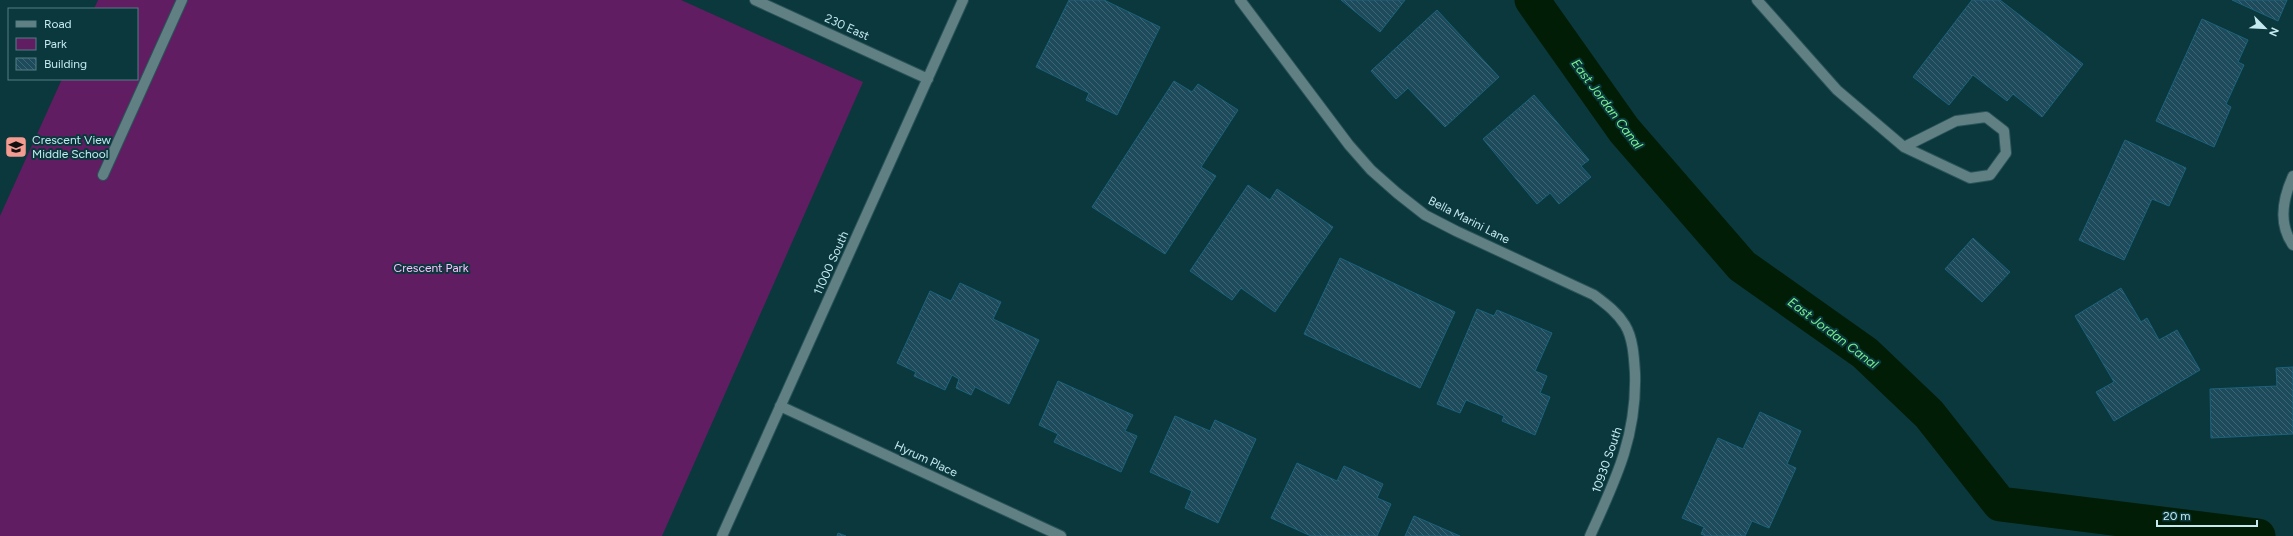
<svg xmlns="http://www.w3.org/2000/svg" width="2293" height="536" font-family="Figtree,sans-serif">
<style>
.park{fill:#611d62}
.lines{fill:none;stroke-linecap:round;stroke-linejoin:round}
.canal{stroke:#011d06;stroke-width:35}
.building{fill:url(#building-back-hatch);stroke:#1c627c}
.minor-casing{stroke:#295459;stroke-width:12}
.minor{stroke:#618084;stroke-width:10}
.labels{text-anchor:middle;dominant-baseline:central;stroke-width:4;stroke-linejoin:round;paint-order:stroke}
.street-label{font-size:12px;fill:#c4e9ef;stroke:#0b383d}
.poi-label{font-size:12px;fill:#c4e9ef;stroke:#0b383d;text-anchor:start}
.park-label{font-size:12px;fill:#ffc1fd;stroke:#0b383d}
.water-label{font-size:13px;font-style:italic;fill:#79ef8b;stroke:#0b383d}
</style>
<defs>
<pattern id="building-back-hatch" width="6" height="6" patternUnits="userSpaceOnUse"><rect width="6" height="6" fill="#1e4b5c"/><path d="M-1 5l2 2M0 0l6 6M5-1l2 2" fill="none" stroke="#3d6574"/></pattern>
</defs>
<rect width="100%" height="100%" fill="#0b383d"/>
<path class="park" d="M98,0H681L863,82L662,536H0V216L62,79H137V9H94Z"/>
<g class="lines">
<path class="canal" d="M1532,0L1624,130L1742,266L1865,353L1929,414L2000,504L2258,536"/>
</g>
<path class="building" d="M1069,0H1104L1160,27L1117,115L1086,100L1089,93L1036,67Z
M1341,0H1405L1380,32Z
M1972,0H2000L2083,64L2042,117L2013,94L2007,101L1973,75L1949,105L1913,77Z
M2232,0H2287L2278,21Z
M1437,10L1499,77L1445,127L1408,88L1396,99L1371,71Z
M2202,19L2248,40L2238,62L2244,65L2226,104L2231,107L2214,147L2156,121Z
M1174,81L1192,92L1198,84L1238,110L1201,167L1216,176L1165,254L1092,207Z
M1534,95L1589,160L1581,166L1591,177L1559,204L1550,193L1537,204L1483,139Z
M2125,140L2186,168L2169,206L2152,199L2124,260L2079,240Z
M1248,185L1270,200L1277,189L1333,227L1275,312L1241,288L1232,300L1190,271Z
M1973,238L2010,272L1982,302L1945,269Z
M1340,258L1455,312L1420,388L1304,334Z
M960,283L1001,302L993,319L1039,340L1009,404L975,387L971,395L956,388L959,379L952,375L945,390L914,376L916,372L897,363L930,291L951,301Z
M2121,288L2141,322L2147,318L2159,340L2177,330L2200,370L2114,421L2096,392L2114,382L2075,316Z
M1477,309L1494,316L1497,310L1552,333L1535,371L1547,376L1540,393L1550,397L1535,435L1502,421L1504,416L1466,400L1460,413L1437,404Z
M2293,367V434L2211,438L2210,389L2277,386L2276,368Z
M1058,381L1133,415L1125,431L1137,436L1121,472L1054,442L1058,434L1039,425Z
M1760,412L1801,431L1787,464L1796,468L1769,528L1752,521L1745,536H1706L1701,534L1704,527L1682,518L1718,438L1743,449Z
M1175,416L1210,431L1215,420L1256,439L1218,523L1185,508L1192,491L1150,472Z
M1297,463L1337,481L1344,466L1383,484L1377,498L1391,504L1377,536H1311L1271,518Z
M1414,516L1460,536H1405Z
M838,533L846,536H837Z"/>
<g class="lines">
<g class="minor-casing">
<path id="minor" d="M755,0L928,79
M1240,0L1349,145L1371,170L1397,193L1425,215L1456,231L1594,295C1606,304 1617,312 1625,325C1633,338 1634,357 1635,373C1637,436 1616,479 1590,536
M1757,0L1837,90L1904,147L1970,178L1990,175L2006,153L2004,131L1986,117L1956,121L1904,147
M103,175L182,0
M2293,176C2283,198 2278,224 2293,245
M780,406L1061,536
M722,536L963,0"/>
</g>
<use href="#minor" class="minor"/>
</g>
<defs>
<g id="school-square" transform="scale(1.15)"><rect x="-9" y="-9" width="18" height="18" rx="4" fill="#f59c92" stroke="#0b383d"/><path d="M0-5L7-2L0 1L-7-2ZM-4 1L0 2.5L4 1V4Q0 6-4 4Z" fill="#111"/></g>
</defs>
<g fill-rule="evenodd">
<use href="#school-square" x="16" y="147"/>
</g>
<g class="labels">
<g class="street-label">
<text transform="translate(847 27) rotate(24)">230 East</text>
<text transform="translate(1469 220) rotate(27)">Bella Marini Lane</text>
<text transform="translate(831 263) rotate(-66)">11000 South</text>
<text transform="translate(926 459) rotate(25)">Hyrum Place</text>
<text transform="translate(1607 460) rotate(-71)">10930 South</text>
</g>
<g class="poi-label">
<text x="32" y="140">Crescent View<tspan x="32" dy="14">Middle School</tspan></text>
</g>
<g class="park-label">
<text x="431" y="268">Crescent Park</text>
</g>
<g class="water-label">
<text transform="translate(1607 104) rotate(53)">East Jordan Canal</text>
<text transform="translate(1833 333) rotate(37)">East Jordan Canal</text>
</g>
</g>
<rect x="8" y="8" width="130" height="72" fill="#0b383d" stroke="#557f84"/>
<rect x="16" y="21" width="20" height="6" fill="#618084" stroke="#557f84"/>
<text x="44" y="28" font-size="12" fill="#c4e9ef">Road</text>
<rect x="16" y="38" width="20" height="12" fill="#611d62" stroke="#557f84"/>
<text x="44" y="48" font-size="12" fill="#c4e9ef">Park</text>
<rect x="16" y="58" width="20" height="12" fill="url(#building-back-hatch)" stroke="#557f84"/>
<text x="44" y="68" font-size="12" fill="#c4e9ef">Building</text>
<g transform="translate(2265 28) rotate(114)" stroke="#0b383d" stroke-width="3" paint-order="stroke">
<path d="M0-3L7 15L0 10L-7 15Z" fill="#c4e9ef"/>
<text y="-6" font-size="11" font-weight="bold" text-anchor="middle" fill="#c4e9ef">N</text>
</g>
<path d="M2157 520v6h100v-6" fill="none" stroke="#c4e9ef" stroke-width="2"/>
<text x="2163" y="520" font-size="12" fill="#c4e9ef" stroke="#0b383d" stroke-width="3" paint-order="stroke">20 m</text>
</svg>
